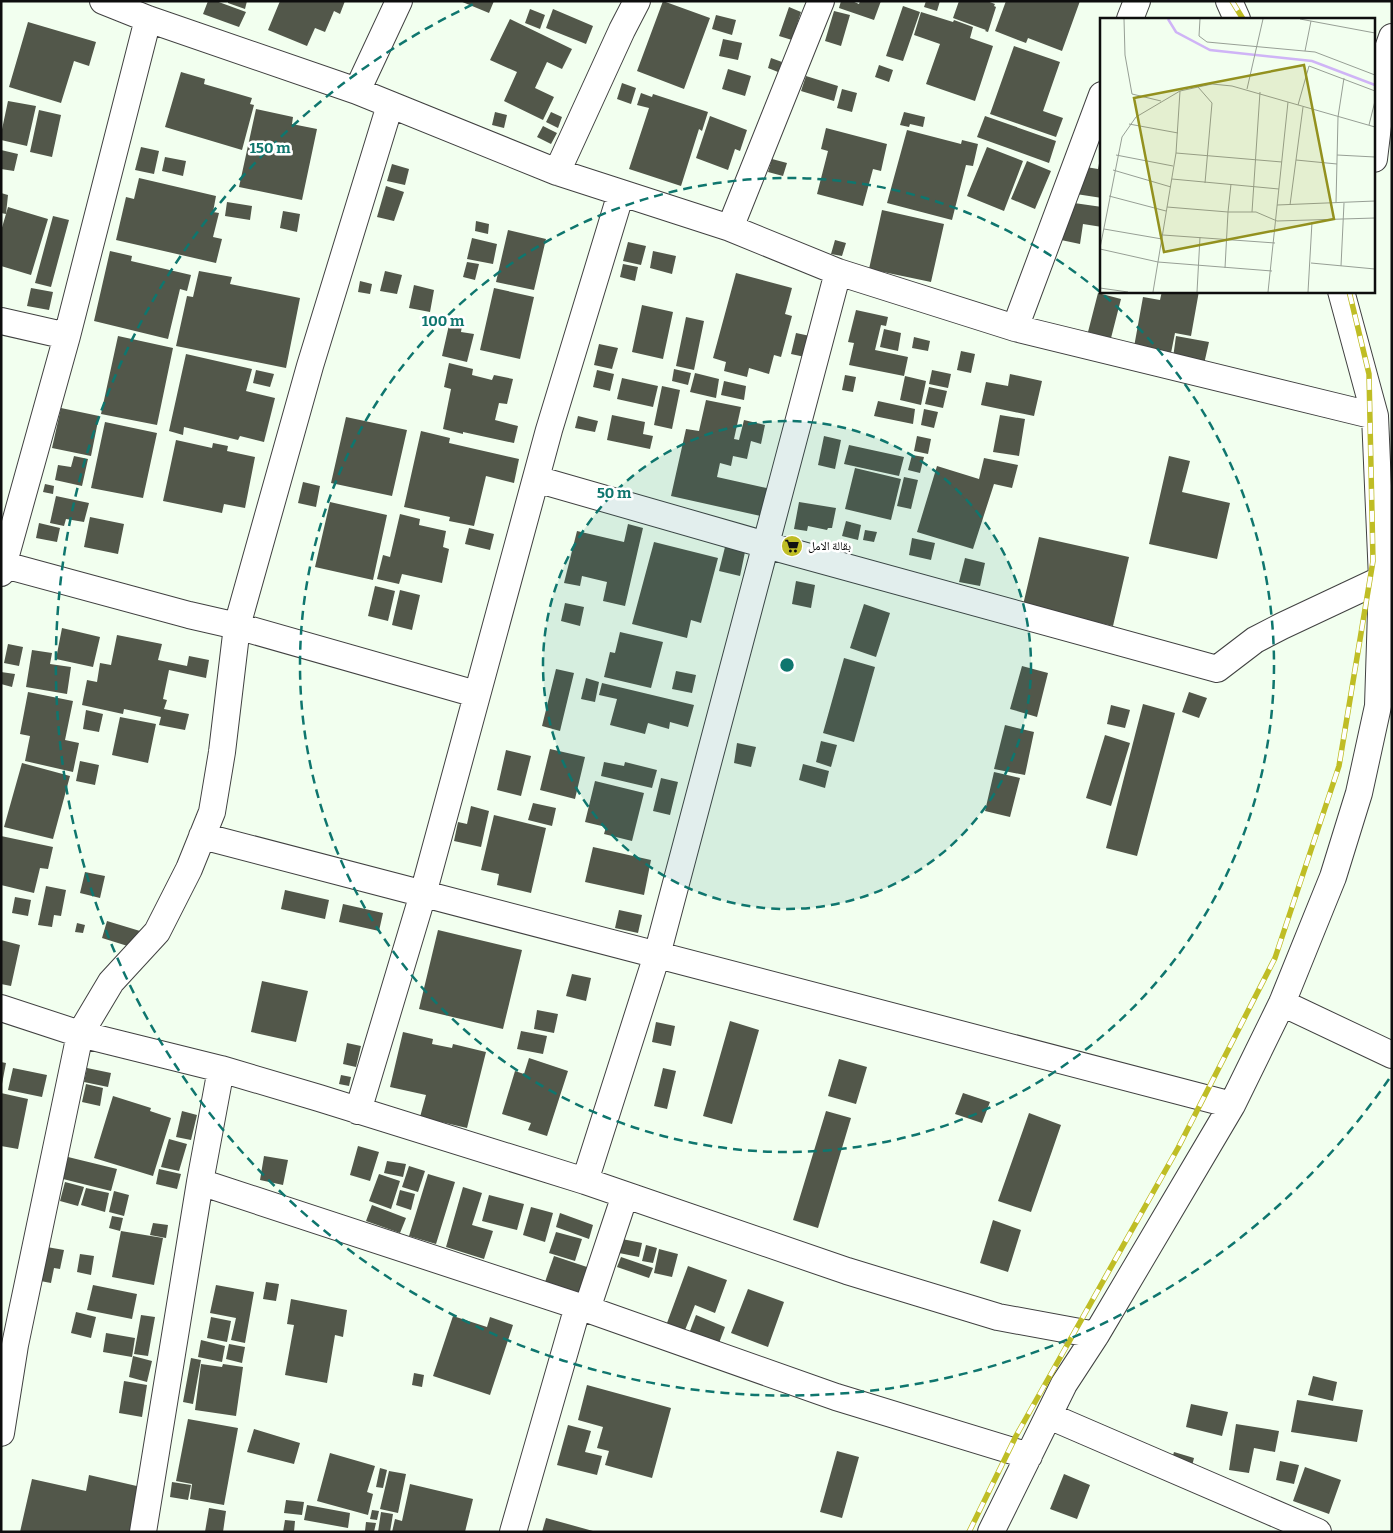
<svg xmlns="http://www.w3.org/2000/svg" width="1393" height="1533" font-family="Bitter,'Noto Naskh Arabic',serif">
<style>
.building{fill:#52574a}
.lines{fill:none;stroke-linecap:round;stroke-linejoin:round}
.minor-casing{stroke:#414141;stroke-width:28}
.minor{stroke:#fff;stroke-width:26}
.rail-casing{stroke:#bfbd25;stroke-width:5.5}
.rail{stroke:#fff;stroke-width:4;stroke-dasharray:11;stroke-linecap:butt}
.ring{fill:none;stroke:#0f766e;stroke-width:2.5;stroke-dasharray:9 6}
.labels{text-anchor:middle;dominant-baseline:central;stroke-width:5;stroke-linejoin:round;paint-order:stroke}
.poi-label{font-size:12px;fill:#0e0e0e;stroke:#fff;text-anchor:start}
.inset-river{fill:none;stroke:#cfb4f6;stroke-width:2.5}
.inset-road{fill:none;stroke:#979f95;stroke-width:1}
.view{fill:#93911f;fill-opacity:0.15;stroke:#93911f;stroke-width:2.5}
.inset-edge{fill:none;stroke:#0e0e0e;stroke-width:2.5}
.centre{fill:#0f766e;stroke:#fff;stroke-width:2.5}
.ring-label{font-size:15px;text-anchor:middle;font-weight:bold;fill:#0f766e;stroke:#fff;stroke-width:5;stroke-linejoin:round;paint-order:stroke}
</style>
<rect width="100%" height="100%" fill="#f2ffef"/>
<path class="building" d="M208,1H216L246,12L239,27L203,14Z
M228,1H247L245,9L228,3Z
M280,1H345L340,14L334,11L325,32L315,28L307,46L268,30Z
M460,1H494L489,13Z
M663,1L710,18L684,89L637,71Z
M841,1H852L859,4L860,1H881L874,20L839,8Z
M926,1H940L937,11L924,7Z
M959,1H987L995,4L994,6L996,7L988,32L985,31L986,30L953,18Z
M1006,1H1080L1062,51L1028,38L1026,43L995,31Z
M903,6L920,12L903,61L886,56Z
M789,7L801,12L792,40L779,36Z
M530,9L545,15L540,29L525,23Z
M553,9L593,26L586,44L546,28Z
M834,11L850,15L841,46L825,41Z
M921,12L953,22L954,20L973,27L970,38L993,46L975,101L926,84L940,44L914,35Z
M716,15L736,20L732,35L712,29Z
M510,19L572,49L562,69L547,62L535,88L554,97L543,120L504,101L517,72L490,60Z
M28,22L96,42L89,66L74,61L61,103L9,87Z
M723,39L742,43L738,60L719,56Z
M1014,46L1060,62L1043,111L1063,118L1056,137L990,114Z
M771,58L782,62L778,72L768,68Z
M879,65L893,70L889,82L875,77Z
M728,69L751,76L745,96L722,89Z
M181,72L205,79L204,84L252,98L250,104L254,105L242,150L165,127Z
M806,76L838,86L834,101L801,91Z
M622,83L636,88L631,104L617,99Z
M842,89L857,93L852,112L837,108Z
M641,93L652,97L653,94L708,112L702,131L699,129L681,186L629,169L649,108L637,105Z
M8,101L36,106L27,146L1,140V134Z
M256,109L293,117L292,124L317,129L302,200L239,187Z
M39,110L61,115L52,157L30,152Z
M495,112L507,115L504,128L492,125Z
M551,112L562,117L558,128L546,122Z
M904,112L925,117L923,127L910,124L909,127L900,125Z
M710,116L747,130L740,151L735,149L728,170L696,158Z
M985,116L1056,141L1049,163L977,137Z
M543,126L557,133L551,144L537,137Z
M826,128L887,144L881,171L873,169L863,206L817,194L828,151L821,149Z
M907,130L961,144L962,140L978,144L973,166L966,165L952,220L887,203Z
M141,147L159,151L154,174L135,170Z
M987,147L1023,161L1004,211L967,196Z
M1,150L18,154L14,171L1,169Z
M1101,152L1102,198L1076,194L1080,166L1098,169Z
M165,157L186,161L183,176L162,171Z
M772,159L787,163L783,176L768,172Z
M1027,161L1051,171L1035,209L1011,199Z
M392,164L409,169L405,185L387,181Z
M139,178L216,196L213,212L219,213L213,237L222,239L216,263L116,240L126,197L134,199Z
M386,186L404,192L394,221L377,217Z
M1,193L8,195L6,214L1,213Z
M227,202L252,206L250,220L225,216Z
M1067,202L1102,207V227L1083,224L1080,244L1061,240Z
M8,207L48,219L31,275L1,266V231Z
M882,210L944,224L931,282L869,269Z
M283,211L300,214L297,232L280,228Z
M53,216L69,220L51,287L35,283Z
M476,221L489,224L488,234L475,231Z
M508,230L546,239L534,290L496,282Z
M472,238L497,244L493,264L467,259Z
M835,240L846,243L842,256L831,254Z
M628,242L646,246L641,265L623,261Z
M110,251L132,256L131,261L191,275L187,291L180,289L168,339L94,321Z
M653,251L676,256L672,274L650,268Z
M467,262L479,264L475,280L463,277Z
M623,264L638,267L635,281L620,277Z
M199,271L232,277L230,284L300,298L286,368L176,346L187,296L193,297Z
M385,271L402,275L397,294L380,291Z
M736,273L792,288L785,314L792,316L781,357L774,355L769,374L749,368L747,377L724,371L726,362L713,358Z
M360,281L372,284L370,294L358,292Z
M414,285L434,290L430,312L409,308Z
M31,288L53,292L49,310L27,306Z
M494,288L534,297L520,359L480,350Z
M1162,291H1199L1191,336L1175,333L1171,353L1134,347L1143,297L1160,300Z
M1098,293L1121,299L1111,338L1088,332Z
M642,305L673,312L663,359L632,352Z
M856,310L888,317L886,326L881,325L875,350L908,357L904,376L849,365L854,343L848,342Z
M451,316L463,319L461,332L474,334L467,362L442,356Z
M686,317L704,321L694,370L676,366Z
M884,329L901,333L898,351L880,347Z
M796,333L810,336L805,357L791,354Z
M118,336L173,348L157,425L101,414Z
M1176,336L1209,342L1204,364L1173,358Z
M914,337L930,341L928,351L912,348Z
M599,344L618,348L612,369L594,365Z
M961,351L975,354L971,373L957,370Z
M186,354L252,369L246,391L275,398L264,442L240,436L238,440L184,427L183,435L169,431Z
M449,363L473,369L472,375L492,380L494,375L513,379L507,404L499,403L495,420L518,426L514,443L463,432V434L443,429L451,389L444,387Z
M674,369L691,373L688,385L672,381Z
M256,370L274,374L270,387L253,383Z
M597,370L614,374L610,391L593,387Z
M932,370L951,374L948,388L929,384Z
M695,373L719,379L716,398L690,392Z
M1010,374L1042,381L1034,416L981,405L986,382L1008,386Z
M845,375L856,377L853,392L842,390Z
M905,376L926,381L921,405L900,400Z
M622,378L658,386L653,407L617,399Z
M724,381L746,386L744,400L721,395Z
M662,386L680,390L672,429L654,425Z
M929,387L947,391L943,408L925,404Z
M706,400L741,407L734,439L739,440L744,420L765,425L761,444L751,441L747,459L733,456L731,466L720,463L717,477L771,489L765,517L671,496L686,429L699,431Z
M878,401L915,409L913,424L874,416Z
M61,408L99,416L91,456L52,448Z
M924,409L938,412L934,428L921,425Z
M612,415L645,422L643,434L653,436L650,449L607,440Z
M1000,415L1025,419L1019,456L993,452Z
M578,416L598,421L595,432L575,428Z
M346,417L407,430L392,496L331,483Z
M105,422L157,433L143,498L91,488Z
M421,431L450,438L449,443L519,459L514,483L486,476L474,526L449,521L450,517L404,507Z
M824,436L841,440L835,469L818,465Z
M917,436L931,439L928,454L914,451Z
M176,440L212,448L213,443L228,446L227,451L255,457L245,508L224,504L222,513L163,501Z
M849,445L904,457L899,476L844,464Z
M912,455L924,457L920,473L908,470Z
M74,456L88,459L82,486L55,480L58,465L71,467Z
M1169,456L1190,461L1182,492L1230,503L1217,559L1149,544Z
M984,458L1018,465L1012,488L994,484L973,549L917,532L937,466L979,479Z
M855,468L901,479L891,520L845,509Z
M904,477L918,480L911,509L897,506Z
M303,482L320,486L316,507L298,503Z
M45,484L54,486L53,494L43,492Z
M56,496L89,503L84,522L66,519L64,526L50,523Z
M330,502L387,515L373,580L315,567Z
M799,502L836,508L832,528H828L827,530L808,526L807,531L794,529Z
M400,514L420,519L419,525L446,531L443,547L449,549L442,583L402,574L399,584L377,579L383,555L390,557Z
M90,517L124,524L118,554L84,547Z
M846,521L861,525L858,540L842,536Z
M39,523L60,528L57,542L36,538Z
M628,524L643,528L625,606L603,601L607,582L582,576L580,586L564,583L577,531L624,542Z
M469,528L494,534L490,550L465,544Z
M865,530L877,532L874,542L863,540Z
M1039,537L1129,557L1113,626L1023,605Z
M912,538L935,543L931,560L909,555Z
M654,542L718,558L701,623L691,620L687,638L632,624Z
M725,547L745,552L740,576L719,571Z
M965,558L985,563L980,586L959,582Z
M796,581L815,585L811,608L792,604Z
M375,586L395,591L388,621L368,616Z
M400,590L420,595L412,630L392,625Z
M565,603L584,607L580,626L561,621Z
M864,604L890,613L876,657L850,648Z
M62,628L100,637L93,667L56,659Z
M620,632L663,642L651,688L604,677L610,652L615,653Z
M117,635L162,644L158,660L187,666L189,656L209,660L206,678L169,670L163,699L167,700L164,709L189,714L185,730L159,725L161,717L124,709L123,714L82,705L87,680L97,682L100,663L111,665Z
M8,644L23,647L19,666L4,663Z
M32,650L52,653L50,664L71,667L67,694L26,687Z
M844,658L875,667L854,742L823,733Z
M1022,666L1048,673L1037,717L1010,709Z
M556,669L574,673L560,731L542,726Z
M676,671L696,675L692,693L672,689Z
M1,672L15,674L12,687L1,684Z
M586,678L599,682L595,702L581,699Z
M602,683L694,705L688,727L670,722L669,729L648,723L645,734L610,725L617,699L599,695Z
M28,692L73,701L65,740L79,743L73,772L25,761L30,736L20,734Z
M1189,692L1207,698L1199,718L1182,712Z
M1143,704L1175,713L1137,856L1106,848Z
M1111,705L1130,710L1125,728L1107,724Z
M86,710L103,714L99,732L83,729Z
M120,717L156,724L148,763L112,755Z
M1005,725L1034,732L1025,775L994,769Z
M1105,735L1130,743L1111,806L1086,798Z
M821,741L837,745L831,767L816,762Z
M737,743L756,747L751,767L734,763Z
M550,749L585,757L575,799L540,790Z
M506,750L531,756L521,796L497,790Z
M80,761L99,765L95,785L76,781Z
M604,762L624,766L625,762L657,770L652,788L601,776Z
M22,763L70,776L53,839L4,827Z
M803,764L829,771L825,788L799,780Z
M994,772L1020,778L1010,817L985,811Z
M661,778L678,782L670,815L653,811Z
M595,781L644,793L632,841L604,834L606,827L585,822Z
M533,803L556,808L552,826L528,820Z
M471,806L489,811L481,847L454,841L458,822L467,824Z
M494,815L546,828L531,893L497,885L499,874L481,870Z
M1,836L53,847L48,869L40,868L34,893L1,885Z
M593,847L651,860L644,895L585,882Z
M85,872L105,876L100,898L80,893Z
M46,886L66,890L61,916L54,915L52,927L38,925Z
M285,890L329,900L325,919L281,909Z
M15,897L31,900L28,916L12,913Z
M343,904L383,913L379,931L339,922Z
M619,910L642,915L638,933L615,928Z
M107,921L140,931L134,948L102,938Z
M77,923L85,925L83,933L75,932Z
M438,930L522,950L503,1029L419,1009Z
M1,940L20,945L11,986L1,984Z
M572,974L591,978L586,1001L566,996Z
M262,981L308,991L296,1042L251,1032Z
M537,1010L558,1014L554,1033L534,1029Z
M730,1021L759,1030L732,1124L703,1116Z
M656,1022L675,1026L671,1046L652,1042Z
M521,1031L547,1036L543,1054L517,1049Z
M403,1032L433,1039L432,1044L452,1048L453,1044L486,1052L467,1128L420,1117L426,1095L390,1087Z
M347,1043L361,1046L356,1067L343,1064Z
M529,1058L568,1071L547,1136L528,1130L531,1123L502,1114L515,1071L524,1074Z
M839,1059L867,1067L856,1104L828,1096Z
M1,1062L6,1063L2,1084H1Z
M13,1068L47,1075L42,1097L8,1090Z
M87,1068L111,1073L108,1087L84,1082Z
M663,1068L676,1071L667,1109L654,1106Z
M341,1075L351,1077L349,1086L339,1084Z
M86,1084L103,1088L100,1106L82,1102Z
M1,1093L28,1099L18,1149L1,1146Z
M963,1093L990,1102L982,1123L955,1114Z
M113,1096L151,1108L150,1111L171,1118L153,1176L94,1158Z
M182,1111L197,1115L191,1140L176,1137Z
M826,1111L851,1118L818,1228L793,1220Z
M1029,1113L1061,1125L1031,1212L998,1201Z
M169,1139L187,1144L179,1171L161,1167Z
M358,1146L379,1152L370,1181L350,1175Z
M264,1156L288,1160L283,1185L260,1180Z
M68,1157L117,1169L111,1191L63,1179Z
M387,1161L406,1164L403,1177L384,1173Z
M409,1166L425,1171L418,1192L402,1187Z
M159,1169L181,1174L177,1189L156,1184Z
M379,1174L400,1181L391,1209L369,1201Z
M428,1174L455,1182L436,1244L409,1236Z
M65,1182L84,1187L78,1206L60,1201Z
M463,1187L482,1193L472,1225L493,1231L484,1259L446,1247Z
M86,1188L109,1193L105,1212L81,1205Z
M400,1190L415,1194L411,1210L396,1205Z
M114,1191L129,1195L124,1216L109,1212Z
M489,1195L524,1204L517,1230L482,1221Z
M372,1205L406,1218L400,1233L366,1221Z
M531,1207L553,1213L545,1242L523,1235Z
M560,1213L593,1225L589,1239L556,1227Z
M112,1216L123,1218L120,1231L109,1228Z
M993,1220L1021,1230L1008,1272L980,1263Z
M153,1223L168,1225L166,1238L150,1235Z
M121,1231L163,1238L154,1285L112,1277Z
M556,1232L582,1239L575,1261L549,1253Z
M622,1239L642,1243L639,1257L619,1253Z
M646,1245L657,1248L653,1263L642,1261Z
M41,1246L64,1250L60,1269L54,1268L51,1283L35,1280Z
M659,1249L678,1254L672,1277L654,1273Z
M80,1254L94,1256L91,1275L77,1272Z
M554,1256L593,1269L585,1294L545,1282Z
M621,1257L653,1268L649,1278L617,1267Z
M688,1266L727,1280L715,1313L695,1305L685,1330L667,1323Z
M266,1282L279,1284L276,1301L263,1299Z
M93,1285L137,1294L132,1319L87,1310Z
M216,1285L254,1292L245,1343L231,1340L236,1318L210,1313Z
M748,1289L784,1302L768,1347L731,1333Z
M291,1299L347,1310L343,1337L335,1335L327,1383L285,1375L294,1325L287,1324Z
M76,1312L96,1317L91,1338L71,1333Z
M141,1315L155,1317L148,1356L134,1354Z
M696,1315L725,1327L716,1351L687,1339Z
M453,1316L487,1327L490,1317L513,1325L490,1395L433,1376Z
M211,1317L231,1321L227,1342L207,1338Z
M106,1333L135,1338L132,1357L103,1352Z
M201,1340L225,1346L222,1362L198,1357Z
M229,1344L245,1347L242,1363L226,1359Z
M133,1356L152,1361L147,1382L129,1377Z
M191,1358L201,1360L193,1404L183,1402Z
M201,1364L222,1367L223,1364L243,1367L236,1416L195,1410Z
M414,1373L424,1375L422,1387L412,1385Z
M1313,1376L1337,1382L1333,1401L1308,1395Z
M124,1381L147,1385L142,1417L119,1413Z
M587,1385L671,1408L652,1478L605,1465L609,1451L597,1448L603,1427L578,1420Z
M1297,1400L1363,1410L1357,1442L1291,1432Z
M1191,1404L1228,1412L1222,1436L1186,1427Z
M188,1419L238,1428L224,1505L190,1499L192,1484L176,1481Z
M1236,1424L1279,1431L1275,1452L1254,1448L1249,1473L1229,1470Z
M568,1425L591,1431L585,1452L602,1456L597,1475L557,1465Z
M254,1429L300,1443L294,1464L247,1452Z
M837,1451L859,1457L842,1518L820,1512Z
M1174,1452L1194,1458L1190,1474L1169,1468Z
M330,1453L375,1466L367,1492L373,1494L368,1515L317,1501Z
M1280,1461L1299,1465L1294,1484L1276,1480Z
M1305,1467L1341,1480L1329,1514L1293,1501Z
M380,1468L387,1470L383,1488L376,1487Z
M389,1471L406,1474L398,1513L380,1509Z
M1064,1474L1090,1485L1077,1519L1050,1509Z
M89,1475L141,1487L131,1532H20L32,1479L86,1491Z
M172,1482L191,1485L188,1500L170,1497Z
M410,1484L473,1499L465,1532H392L395,1519L402,1521Z
M286,1500L304,1502L302,1515L284,1513Z
M307,1505L350,1513L348,1528L304,1520Z
M209,1508L226,1511L223,1532H205Z
M372,1510L379,1511L377,1520L370,1519Z
M381,1512L393,1514L390,1532H378Z
M546,1518L593,1531V1532H542Z
M285,1520L295,1521L294,1532H283Z
M366,1522L376,1523L374,1532L365,1531Z"/>
<g class="lines">
<g class="minor-casing">
<path id="minor" d="M103,1L148,19L357,91L557,172L730,228L838,272L1015,328L1375,416
M1229,1L1237,19
M1130,19L1137,1
M357,91L399,1
M390,105L310,366L237,626L476,694
M1374,159L1387,51L1392,37
M557,172L622,30L637,1
M730,228L821,1
M1,321L67,336
M1015,328L1102,95
M536,479L766,545L1217,669L1255,640L1282,626L1382,579
M1,564L189,615L237,626L222,752L212,812L189,869L157,932L111,982L80,1034L15,1345L1,1433
M1,573L67,336L148,19
M202,836L1232,1105
M1282,1003L1392,1055
M1,1008L80,1034L221,1069L319,1098L585,1181L847,1271L998,1317L1096,1335
M358,1111L423,894L549,430L621,193
M585,1181L657,955L838,272
M200,1182L587,1309L836,1397L1029,1456
M587,1309L625,1195
M1049,1416L1318,1532
M143,1532L200,1182L221,1069
M513,1532L578,1306
M991,1532L1064,1384L1096,1335L1232,1105L1282,1003L1333,877L1359,793L1378,706L1382,579L1375,416L1341,291"/>
</g>
<use href="#minor" class="minor"/>
<g class="rail-casing">
<path id="rail" d="M1232,1L1243,19
M969,1532L1016,1436L1178,1148L1275,958L1339,766L1373,561L1369,374L1349,291"/>
</g>
<use href="#rail" class="rail"/>
</g>
<circle cx="787" cy="665" r="244" fill="#0f766e" fill-opacity=".12"/>
<g class="ring">
<circle cx="787" cy="665" r="244"/>
<circle cx="787" cy="665" r="487"/>
<path d="M1389 1079A731 731 0 1 1 478 2"/>
</g>
<defs>
<g id="supermarket-disc" transform="scale(1.125)"><circle r="9.5" fill="#bfbd25" stroke="#fff"/><path d="M-6-5.5h2.5l.6 2H6L4.5 2H-2.5L-4.4-4H-6ZM-1.5 3.2a1.3 1.3 0 1 0 .1 0ZM3 3.2a1.3 1.3 0 1 0 .1 0Z" fill="#111"/></g>
</defs>
<g fill-rule="evenodd">
<use href="#supermarket-disc" x="792" y="546"/>
</g>
<g class="labels">
<g class="poi-label">
<text x="808" y="546">بقالة الامل</text>
</g>
</g>
<g transform="translate(1100 18)">
<rect width="275" height="275" fill="#f2ffef"/>
<path class="inset-river" d="M68,1L76,14L110,32L212,43L275,67"/>
<path class="inset-road" d="M24,1L25,37L32,76L61,83M100,1L99,18L107,24L215,34L275,57M200,1L275,15M205,33L211,3M98,69L112,85L105,165M147,71L163,1M198,87L209,48L275,73M29,106L78,115M269,107L275,83M76,135L182,144M16,137L73,148M237,137L275,139M196,142L237,146M13,152L71,169M72,161L179,171M9,178L66,193M236,185L238,99L244,60M177,187L275,183M190,187L203,89M67,189L128,194L131,166M152,194L160,74M4,211L62,221M63,217L175,225M0,230L22,119L36,99L80,73L112,66L132,68L275,109M0,231L58,244L172,253M211,245L275,251M241,248L244,185M125,250L128,194H156L177,203L275,200M0,270L28,274M53,274L76,135L80,73M97,274L100,219M168,274L188,84M208,274L212,204"/>
<path class="view" d="M204,47L234,201L64,234L34,80Z"/>
<rect width="275" height="275" class="inset-edge"/>
</g>
<circle cx="787" cy="665" r="8" class="centre"/>
<g class="ring-label">
<text x="270" y="153">150 m</text>
<text x="443" y="326">100 m</text>
<text x="614" y="498">50 m</text>
</g>
<rect width="1393" height="1533" fill="none" stroke="#0e0e0e" stroke-width="5"/>
</svg>
